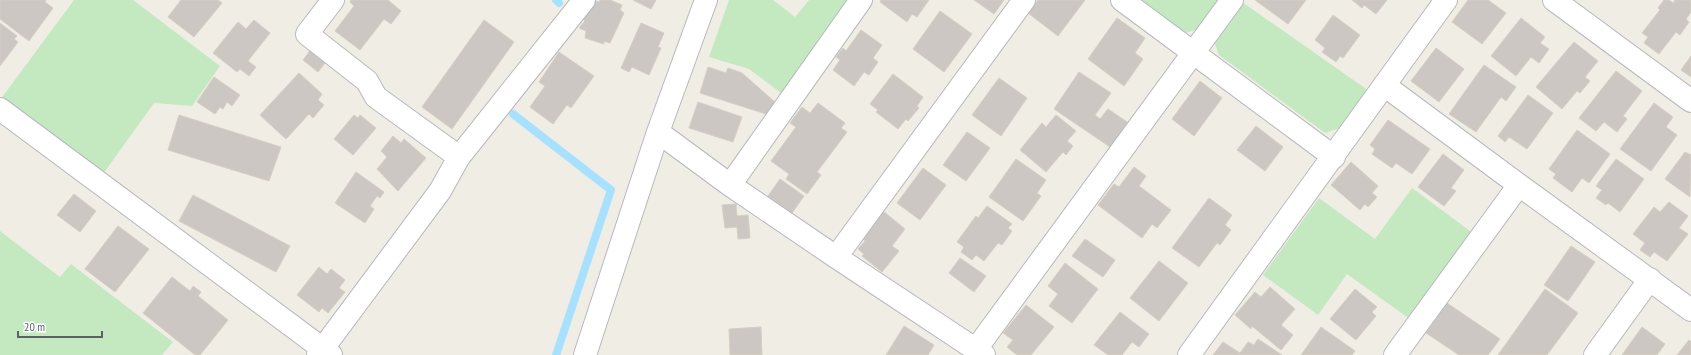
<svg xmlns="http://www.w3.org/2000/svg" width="1691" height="355" font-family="'PT Sans Narrow',sans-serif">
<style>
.green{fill:#c4e9c0}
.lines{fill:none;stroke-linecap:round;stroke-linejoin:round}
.stream{stroke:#a7e1ff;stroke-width:8}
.building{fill:#ccc7c2;stroke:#d6cec3}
.minor-casing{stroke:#b6b9bd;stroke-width:24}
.minor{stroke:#fff;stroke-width:22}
</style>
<rect width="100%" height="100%" fill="#f0ede5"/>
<path class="green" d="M74,0H133L220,66L192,106L154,103L103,174L0,100Z
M729,0H773L795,17L809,0H852L785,96L749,69L709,57Z
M1139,0H1222L1200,29L1184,33Z
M1242,2L1369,91L1343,127L1325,133L1219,55L1213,38Z
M1412,188L1474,234L1411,320L1347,274L1318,315L1263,275L1319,198L1375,239Z
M0,231L60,277L71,264L173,342L162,355H0Z"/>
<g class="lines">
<path class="stream" d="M556,0L559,3
M513,114L611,190L556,355"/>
</g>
<path class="building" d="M0,0H46L45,2L53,8L29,41L0,19Z
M181,0H218L222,3L194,37L168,17Z
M351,0H388L401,11L391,24L384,19L360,50L335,31L354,6L350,2Z
M594,0L599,2L600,0H610L622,5L620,10L624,13L610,43L604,41V44L585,38L586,31L579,28L585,21L580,16Z
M633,0H656L651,9Z
M881,0H929L917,17L912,14L907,22L880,2Z
M974,0H1004L994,14Z
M1038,0H1085L1058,36L1028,13Z
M1255,0H1306L1288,24Z
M1352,0H1387L1376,14L1364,5L1362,8Z
M1468,0H1488L1506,13L1482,44L1452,22Z
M1664,0H1669L1673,3L1675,0H1691V12L1686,19L1689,22L1680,35L1676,32L1659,54L1644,43L1648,37L1642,33L1660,10L1658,8Z
M940,11L972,34L944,72L913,49Z
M1333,15L1360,35L1343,58L1340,56L1336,62L1322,52L1325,48L1315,40Z
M1117,18L1145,38L1135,53L1143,59L1124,86L1088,59Z
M1521,18L1545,37L1540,43L1549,49L1539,63L1531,57L1516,76L1491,56Z
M254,20L270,33L248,61L256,67L249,76L240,69L237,72L213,53L238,22L246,29Z
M484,20L514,42L452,129L422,107Z
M0,23L17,36L14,39L18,42L0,66Z
M641,23L664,33L658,47L661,48L649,75L632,67L629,72L621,68Z
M861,30L882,45L873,58L878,62L869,75L864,72L854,86L833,70L840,60L836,57L843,48L846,51Z
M1574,42L1598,61L1585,77L1590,81L1580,93L1577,91L1562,109L1536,87Z
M1436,48L1464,69L1439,102L1411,81Z
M310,51L325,63L318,72L303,60Z
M559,52L594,76L571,108L567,105L553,124L530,107L545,86L539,82Z
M1691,56V77L1681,70Z
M1484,65L1516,87L1506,101L1501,97L1476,132L1449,114Z
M708,67L726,73L728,68L742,73L776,103L766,114L700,93Z
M1616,71L1642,91L1623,116L1627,119L1617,132L1604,122L1596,131L1579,118Z
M1079,72L1111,93L1095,115L1100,119L1108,109L1130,124L1113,149L1054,109Z
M299,73L322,94L318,100L324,105L313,118L309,114L286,139L260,115Z
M893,74L923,97L917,106L919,108L908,121L906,119L898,129L876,112L878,110L870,104Z
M214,77L240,95L232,106L227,102L223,109L220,107L215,114L197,102Z
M999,78L1027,98L1001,136L972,115Z
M1200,81L1222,98L1194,136L1172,119Z
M1528,95L1553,113L1527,149L1509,137L1505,142L1498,136Z
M698,102L742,117L733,142L689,128Z
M818,103L845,123L841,128L847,132L817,172L821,175L807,194L786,179L789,174L771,161L796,127L790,123L802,107L810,113Z
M1654,103L1673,117L1666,127L1677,135L1651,171L1620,149Z
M179,115L281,147L269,181L168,150Z
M354,115L358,118L360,115L376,128L353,155L334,139Z
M1056,115L1076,131L1067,141L1073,146L1066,155L1063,152L1046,172L1020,150L1042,123L1046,127Z
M1388,120L1430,149L1412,174L1396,163L1392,168L1372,154L1375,149L1370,145Z
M1256,126L1283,147L1265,171L1237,150Z
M1577,130L1610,154L1589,183L1582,178L1572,192L1553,178L1556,174L1549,169Z
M967,132L990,148L966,181L943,165Z
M393,136L401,143L404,139L426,158L398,191L377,169L387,157L381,151Z
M1685,152L1691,155L1690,197L1665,179Z
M1443,154L1464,170L1451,188L1456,191L1444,206L1418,187Z
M1016,159L1046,180L1037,193L1041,196L1023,221L989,197Z
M1616,159L1644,179L1620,212L1608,203L1606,205L1596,198L1602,190L1596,186Z
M1351,162L1378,186L1372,193L1377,197L1368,207L1365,204L1360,210L1331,185Z
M1134,167L1146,176L1139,186L1171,210L1157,228L1152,224L1142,238L1098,205L1114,184L1119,187Z
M923,168L946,185L920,220L897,203Z
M356,172L384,192L380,198L377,196L370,206L374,209L365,223L335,203Z
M780,179L804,196L792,213L768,196Z
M74,194L96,211L80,232L57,215Z
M193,195L290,246L276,272L179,221Z
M1209,198L1232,215L1225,225L1231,230L1220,245L1217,243L1199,267L1172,248Z
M1669,202L1688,216L1679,228L1688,234L1667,261L1654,252L1650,257L1640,250L1645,243L1633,234L1654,207L1660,212Z
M736,204L737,216L748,215L750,238L738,239L737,227L725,228L722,205Z
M987,206L1012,224L1008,228L1012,231L1002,245L998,243L984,261L976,255L972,260L961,252L964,247L957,242L976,216L978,218Z
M883,211L905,229L892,246L899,251L882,272L862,256L864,254L858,249L865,241L862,238Z
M118,226L149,249L115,292L85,269Z
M1085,239L1115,260L1103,277L1072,256Z
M1571,246L1595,262L1568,301L1544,285Z
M960,258L986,276L974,292L949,273Z
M1159,261L1188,283L1159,321L1130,298Z
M1065,263L1098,289L1072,323L1049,306L1058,294L1048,286Z
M319,267L327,274L331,269L345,280L339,288L345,292L328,313L322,308L319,312L297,295Z
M172,277L190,291L193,286L201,292L198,296L228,320L200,355H195L143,313Z
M1270,287L1295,309L1281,325L1293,335L1281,350L1252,326L1251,329L1235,315L1255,292L1261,297Z
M1355,289L1377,307L1372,312L1376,316L1356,340L1330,319Z
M1545,289L1578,313L1547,355H1498Z
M1447,303L1500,339L1488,355H1459L1426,333Z
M1026,305L1054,327L1031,355H1017L1007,347L1013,340L1003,333Z
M1120,312L1149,334L1139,347L1132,342L1122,355H1108L1094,345Z
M904,326L934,345L928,355H886Z
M761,327L762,355H730L729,329Z
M1321,327L1355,351L1352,355H1301Z
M1642,327L1665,344L1657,355H1622Z
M1258,339L1282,355H1213L1223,342L1240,353L1248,342L1254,345Z
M1689,340L1691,342V355H1677Z"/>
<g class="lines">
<g class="minor-casing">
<path id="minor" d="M333,0L307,34L367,81L376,97L459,157
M1122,0L1334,157
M1554,0L1691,101
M1384,85L1519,185L1691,310
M0,109L331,355
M658,132L730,185L836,257L984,355
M730,185L861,0
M836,257L1024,0
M976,349L1232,0
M318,355L440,191L459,157L584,0
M585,355L658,132L706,0
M1189,355L1446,0
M1395,355L1519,185
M1595,355L1650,279"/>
</g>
<use href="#minor" class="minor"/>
</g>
<path d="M18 331v6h84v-6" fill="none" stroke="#5d6267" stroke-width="2"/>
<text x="24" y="331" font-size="12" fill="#5d6267" stroke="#ffffff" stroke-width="3" paint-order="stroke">20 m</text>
</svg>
